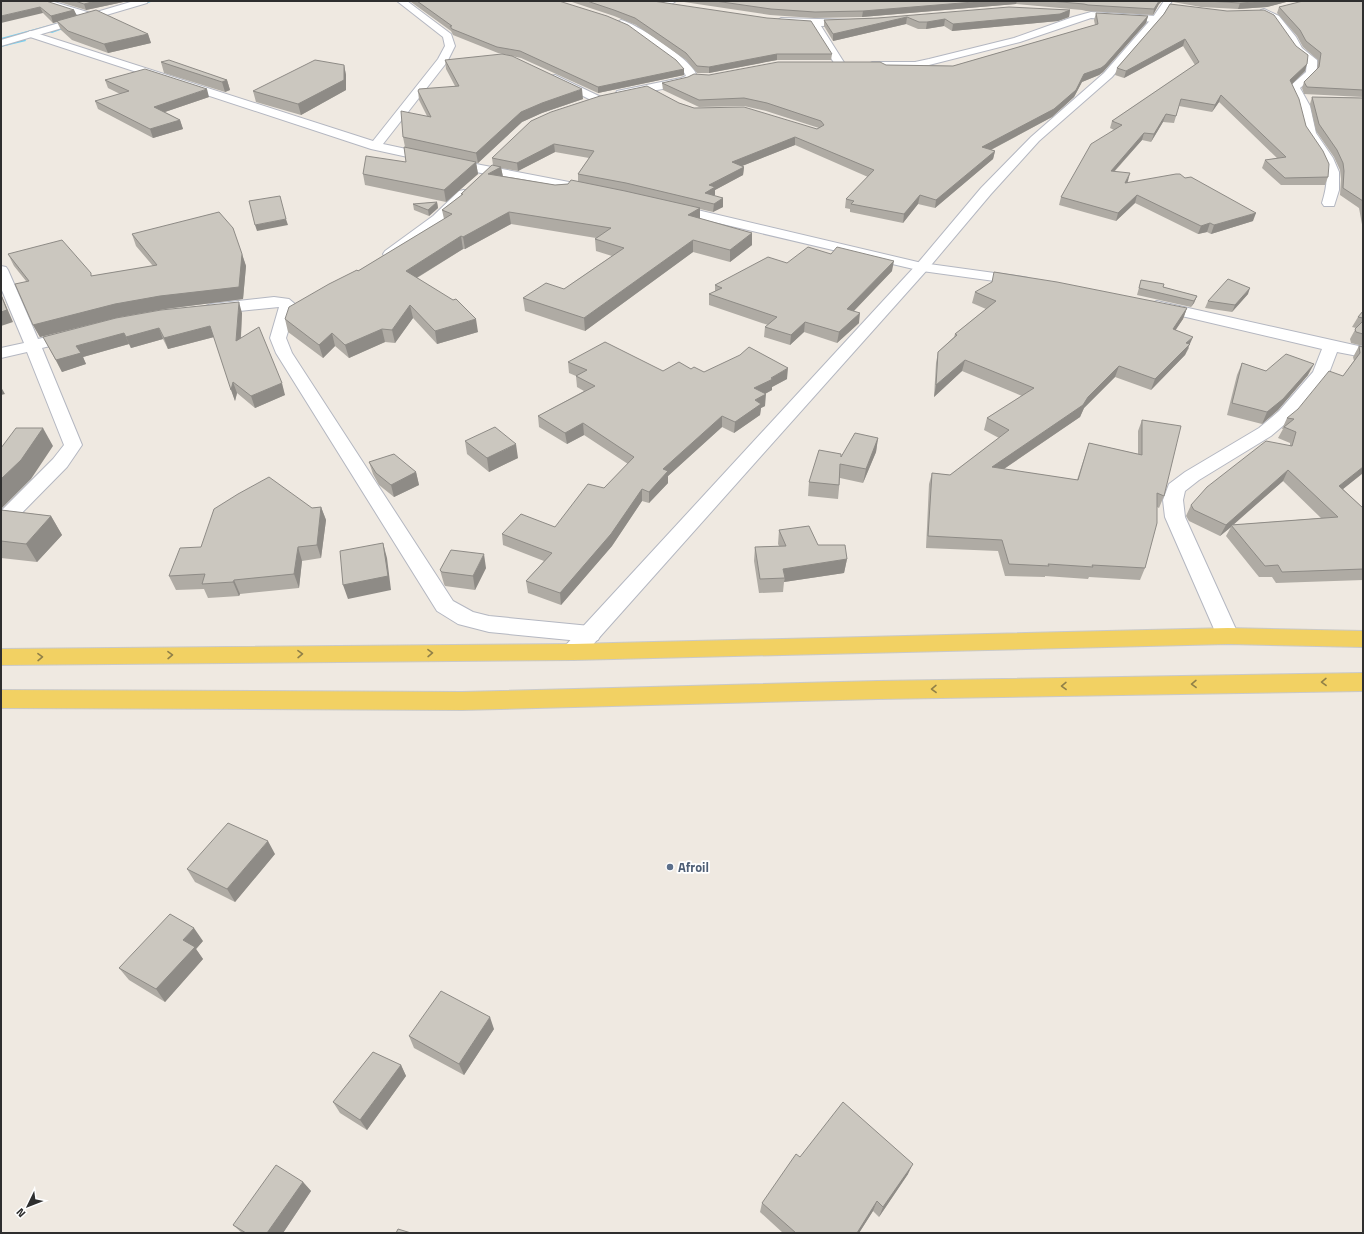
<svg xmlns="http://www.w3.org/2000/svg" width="1364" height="1234" font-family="'Titillium Web',sans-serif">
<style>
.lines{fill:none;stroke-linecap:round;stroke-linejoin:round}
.stream{fill:#75cff0;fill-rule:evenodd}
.street-casing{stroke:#b4b7c1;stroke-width:2}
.secondary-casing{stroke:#b4b7c1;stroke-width:2}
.primary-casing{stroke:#c9c9c9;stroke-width:2}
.street{fill:#fff;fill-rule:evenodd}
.secondary{fill:#fff;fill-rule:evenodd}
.primary{fill:#f2d163;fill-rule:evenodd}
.wall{fill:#afaba4;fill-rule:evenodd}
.shaded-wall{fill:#8e8b86}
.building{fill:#cbc7bf;stroke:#8e8b86}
.oneway{stroke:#908048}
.service-dot{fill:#5c6f8a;stroke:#fff;stroke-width:1.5}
.labels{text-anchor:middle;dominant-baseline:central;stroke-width:3.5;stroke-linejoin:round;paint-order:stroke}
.near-service-label{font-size:13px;font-weight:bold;fill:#4e5e75;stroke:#fff;text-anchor:start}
</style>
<rect width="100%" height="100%" fill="#efe9e1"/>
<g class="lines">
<path class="stream" d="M148,1H154L138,6L136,5Z
M57,23L58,25L1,40V38Z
M68,25L71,26L52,33L49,32Z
M25,39L26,41L1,47V45Z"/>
<g class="street-casing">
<path id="street" d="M38,1H51L94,14L96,16L91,19L88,18L39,3Z
M397,1H407L451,34L455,46L447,62L383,144L481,165L595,187L600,188L601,191L600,194L595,195L481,173L371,149L27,36L25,34L30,31L33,32L373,141L438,59L445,46L443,37Z
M666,1H676L667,7L663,4Z
M1264,9L1279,16L1296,37L1302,48L1317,60C1319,75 1310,79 1300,88L1310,106L1316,133L1333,158L1339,172V190L1334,206H1324L1322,203C1334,164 1320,164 1304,133C1300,125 1302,115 1298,106C1296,99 1291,94 1289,87L1306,72L1307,61L1295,52L1288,40L1273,20L1259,12L1261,10Z
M1091,12L1156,16L1161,19L1156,22L1091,18L1020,42L929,65L915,68H872L867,65L872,62H915L929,59L1014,38L1073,17Z
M781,18L856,20L858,22L853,25L821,26L845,64L844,66H836L811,26L778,23L776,21Z
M621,20C637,24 683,55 693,69C695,71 696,74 697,77C689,87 636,93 621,96L617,95L616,93L617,91L681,78L686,76C681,60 633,33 618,25L616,23Z
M555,75L601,97L602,99L597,102L593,101L551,80L550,78L551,76Z
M464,190L469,191L470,194L443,222L395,257L390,258L385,257L383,254L385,251L433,216L459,191Z
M672,204L922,263L1023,277L1028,278L1030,281L1028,284L1023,285L922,271L667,211L665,208L667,205Z
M1,266L6,267L8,270L38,339L76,330L82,332L84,335L82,338L42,348L82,445L67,467L8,527L1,528V511L53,459L64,445L27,352L1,358V348L24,343L1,288Z
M274,297L289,299L295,304L294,312L286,338L292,353L453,601L473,612L489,616L590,626L598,628L601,634L598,640L590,642L489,632L458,624L437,611L276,353L270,338L279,307L211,314L206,312L203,309L206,306L211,304Z
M1157,301L1363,347V357L1337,352L1329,373L1291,419L1271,436L1199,480L1185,491L1183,500L1185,517L1239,636L1236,642L1228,644L1220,642L1217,636L1165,517L1163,500L1169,484L1185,472L1259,428L1279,411L1313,372L1322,349L1152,309L1149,306L1152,303Z"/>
</g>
<g class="secondary-casing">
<path id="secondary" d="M134,1H148L147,3L1,46V40Z
M1164,1H1172L1159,21L1112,77L1039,141L991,194L927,270L581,658L573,660L565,658L562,652L565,646L917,264L981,188L1031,137L1104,73L1153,17Z"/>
</g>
<g class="primary-casing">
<path id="primary" d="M1228,628L1363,631V647L1228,644L573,660L1,665V649L573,644Z
M1363,673V691L878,699L462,710L1,708V690L462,692L878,681Z"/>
</g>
<use href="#street" class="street"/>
<use href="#secondary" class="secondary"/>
<use href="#primary" class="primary"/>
</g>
<path class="wall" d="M1,1L74,10L77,16L148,34L151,43L108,53L72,40L61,30L57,22L53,23L43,13Z
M56,1H128L86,10Z
M411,1H559L684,69V75L598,93L521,58L498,53L453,35L451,31L411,2Z
M569,1H653L832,54L831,60H777L709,73H697L686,60L636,25L614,16Z
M659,1H1162L1159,4L1153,15L1086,11L1082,10L1016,4L862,17L814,18L770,15L684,2Z
M1173,1H1290L1267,7L1238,9L1201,7L1173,2Z
M1363,1V97L1304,94L1302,88L1304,82L1317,69L1318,60L1303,47L1297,36L1277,13L1279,7Z
M1070,10L1069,17L1058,21L952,31L944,26L926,29H918L906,24L833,41L824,26V20Z
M1096,13L1148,16L1146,23L1103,72L1099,75L1082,82L1074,97L1052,117L991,150L995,151L993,159L935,208L918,204L903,223L850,212V209L845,208L846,199L868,177L795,145L742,166L744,167L743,175L715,190L714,196L723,207L713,212L700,209V219L752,233V245L730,262L693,252L585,331L525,311L523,298L564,289L612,256L596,251L595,239L596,238L511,224L465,249H463L417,278L478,332L437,344L413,318L395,343L385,342L349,358L335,346L323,358L288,332L285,319L358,271L444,219L442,210L462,195L461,194L493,165L492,158L679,103L694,108L817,129L819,128L766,111L744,106L699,107L663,90L662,83L709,75L886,65L953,66L1095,25L1094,20ZM555,152L589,158L578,174V182L568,184L555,185L503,176L501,168L518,171Z
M1164,14L1305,71L1292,84L1306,126L1328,177L1325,185H1281L1262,168L1265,160L1277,158L1219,102L1212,112L1179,106L1174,123L1163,122L1151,142L1142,140L1115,171L1128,181L1127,182L1253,221L1211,234L1207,232L1198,234L1135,203L1116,221L1059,205L1061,197L1114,130L1110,128L1112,121L1195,65L1183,46L1124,78L1115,75L1117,68Z
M445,60L583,99L542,113L522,122L478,163H476L478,174L446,202L365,185L363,174L406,162L405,147L403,137L427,116L419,100L418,91L455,86L446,69Z
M161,62L227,80L230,90L225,92L164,73Z
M344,65L346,75V90L301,115L256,102L253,91Z
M105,80L209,97L165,112L180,120L183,129L153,138L98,109L95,101L120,94L108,88Z
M1312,97L1363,98V230L1359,208L1340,195L1341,179L1340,170L1334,157L1316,131L1310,104Z
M437,202L438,208L429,216L414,210L413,204Z
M132,234L242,254L246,266L243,299L165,309L120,317L40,337L33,325L26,281L14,266L8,254L92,276L153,266L136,246Z
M787,263L892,271L854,311L859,323L837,343L804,332L790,345L764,337L765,327L768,325L709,305V294L715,292V285Z
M1141,280L1163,287L1197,296L1194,303L1191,307L1137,295Z
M975,292L1187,308L1183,319L1175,330L1189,348L1185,355L1151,390L1115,377L1084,408L1080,417L1004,469L1077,480L1089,443L1138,454V431L1142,420L1164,496L1159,508L1157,507L1145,568L1140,580L1089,577L1088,579L1045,576V577L1005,576L998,551L926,548L929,484L932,473L950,475L999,438L984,430L987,418L1022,396L962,371L934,397L936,363L938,352L954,337L955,334L986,309L972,303Z
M1248,294L1232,312L1205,308L1208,301Z
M1363,311V346L1351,343L1350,339L1356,328L1352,327L1358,317Z
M242,313L241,338L285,395L255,408L237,393L235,401L214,337L168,349L163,339L131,348L129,344L83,357L86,364L62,372L43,337Z
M1359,346L1363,347V473L1343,489L1363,508V580L1276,583L1272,577H1259L1226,536L1231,527L1220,536L1189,521L1186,516L1191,505L1290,445V443L1278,438L1283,429H1282L1287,418L1343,376L1354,361L1353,357ZM1283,481L1321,518L1232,525Z
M568,362L663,371L691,369L704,372L787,379L772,387V390L765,394V406L761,408L760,415L734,433L722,427L668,476V483L649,503L642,501L612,546L561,605L528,593L526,581L544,561L503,545L502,534L555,527L604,488L628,464L584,435L567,444L539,427L538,416L584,391L577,387L576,376L569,373Z
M1242,363L1266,371L1308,375L1278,410L1262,424L1227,415L1237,375Z
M878,438L876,452L863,483L840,478L838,499L808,496L809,482L841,457Z
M465,441L518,458L489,472L467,454Z
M369,462L416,472L419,485L394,497L379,485L373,474Z
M321,507L326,520L321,558L302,561L299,588L240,594L239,596L208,598L204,589L176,590L169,576L201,547L312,508Z
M1,510L51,516L62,535L37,562L1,558Z
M779,530L818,545L847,559L844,573L784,582L783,592L759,593L754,561L755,547L779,546L778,544Z
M486,568L475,590L445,586L444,584L440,570Z
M275,854L235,902L195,882L187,869Z
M203,941L196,949L203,959L165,1002L129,980L119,968Z
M494,1029L464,1075L414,1048L409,1036Z
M401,1065L406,1076L367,1130L340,1113L333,1102Z
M800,1157L908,1174L879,1217L873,1211L859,1233H783L760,1212L762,1203Z
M303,1182L311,1191L283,1233H242L233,1225Z"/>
<path class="shaded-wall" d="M96,1H128L86,10L84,4Z
M986,1H1017L1016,4L862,17L863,11Z
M1159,1H1162L1159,4L1153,15L1154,9Z
M1269,1H1290L1267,7L1238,9L1240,3Z
M40,7L43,13L1,23V16Z
M74,10L77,16L53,23L51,16Z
M1070,10L1069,17L1058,21L952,31L953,24Z
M1148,16L1146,23L1103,72L1099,75L1082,82L1074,97L1052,117L981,155L982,147L1084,74Z
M907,17L906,24L833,41V34Z
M945,19L944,26L926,29L927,22Z
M148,34L151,43L108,53L104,44Z
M1185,39L1183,46L1124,78L1126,71Z
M777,54V60L709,73V67Z
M1307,64L1305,71L1288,88L1290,80Z
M344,65L346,75V90L301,115L298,104Z
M684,69V75L598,93V87Z
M227,80L230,90L225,92L222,82Z
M207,89L209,97L156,115L154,107Z
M582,89L583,99L542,113L522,122L478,163L476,153L521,112L542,103Z
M1221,95L1219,102L1212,112L1215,105Z
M1166,114L1163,122L1151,142L1154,134Z
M180,120L183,129L153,138L150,129Z
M1144,133L1142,140L1108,178L1111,171Z
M795,137V145L732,170V162Z
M554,144L555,152L518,171L517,163Z
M995,151L993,159L935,208L936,200Z
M476,162L478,174L446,202L444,190Z
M501,167L503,178L488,174Z
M744,167L743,175L715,190V195L704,201L705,193L709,185Z
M1130,173L1128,181L1122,191L1125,183Z
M920,195L918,204L903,223L904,214Z
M1137,195L1135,203L1116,221L1118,213Z
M723,198V207L713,212L714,204Z
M437,202L438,208L429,216L428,210Z
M700,208V220L688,215Z
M509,212L511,224L465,249L463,237Z
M1256,213L1253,221L1211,234L1214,225Z
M286,219L288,225L257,231L255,225Z
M1210,223L1207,232L1198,234L1201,226Z
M752,233V245L730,262V250Z
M461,236L463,249L408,283L406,271Z
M693,240V252L585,331L584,318Z
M242,254L246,266L243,299L165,309L120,317L40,337L33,325Z
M894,261L892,271L846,319L847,309Z
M1250,288L1248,294L1232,312L1235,305Z
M1,294L13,322L1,326Z
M1197,296L1194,303L1191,307L1194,301Z
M239,302L242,313L240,352L236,341Z
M410,305L413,318L395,343L392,330Z
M1187,308L1183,319L1169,340L1173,329Z
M860,313L859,323L837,343L839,332Z
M476,319L478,332L437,344L435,331Z
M805,322L804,332L790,345L791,335Z
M210,326L214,337L168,349L164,338Z
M159,328L163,339L131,348L126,337Z
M382,329L385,342L349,358L345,345Z
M124,333L129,344L83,357L86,364L62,372L56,360L76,346Z
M332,333L335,346L323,358L319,345Z
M1193,337L1185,355L1151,390L1155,379L1186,343Z
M965,360L962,371L934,397L936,385Z
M1314,364L1308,375L1278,410L1262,424L1267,412Z
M1119,366L1115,377L1084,408L1080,417L989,479L992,467L1088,397Z
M788,368L787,379L772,387V390L754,400V388Z
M233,382L237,393L235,401L231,390Z
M282,383L285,395L255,408L251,396Z
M1,387L5,394L1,395Z
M766,394L765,406L761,408L760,415L734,433L735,422L755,400Z
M722,416V427L668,476V483L649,503V492L663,469Z
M583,423L584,435L567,444L565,433Z
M43,428L53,446L31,479L1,509V479Z
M878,438L876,452L863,483L866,469Z
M516,444L518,458L489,472L487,458Z
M1363,467V473L1333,497L1339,486Z
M1288,470L1283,481L1232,526L1231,525V527L1220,536L1226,525Z
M416,472L419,485L394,497L391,485Z
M642,489V501L612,546L561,605L560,593Z
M321,507L326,520L321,558L317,545Z
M51,516L62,535L37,562L26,544Z
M383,543L387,558L391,590L348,599L343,585Z
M298,547L302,561L299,588L294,574Z
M484,554L486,568L475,590L473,576Z
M847,559L844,573L784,582L785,578L783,569Z
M234,580L240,594L239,596L233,582Z
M268,841L275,854L235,902L227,889Z
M194,928L203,941L196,949L203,959L165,1002L156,989L183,940Z
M490,1017L494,1029L464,1075L459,1064Z
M401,1065L406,1076L367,1130L360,1120Z
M913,1164L908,1174L879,1217L883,1207Z
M303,1182L311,1191L283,1233H267Z
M877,1201L873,1211L859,1233H857Z"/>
<path class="building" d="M1,1H46L74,10L51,16L40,7L1,16Z
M75,1H96L84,4Z
M417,1H559L607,16L628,25L676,60L684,69L598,87L520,51L497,47L452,29L450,26H452Z
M587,1H653L767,18L811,21L832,54H777L709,67L697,66L686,53L635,18L614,10Z
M715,1H986L863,11L815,12L771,9Z
M1050,1H1159L1154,9L1088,5L1084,4Z
M1207,1H1269L1240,3Z
M1303,1H1363V90L1307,87L1304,82L1319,67L1321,53L1306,41L1300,30L1279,7Z
M1170,4L1227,11L1264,10L1274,15L1296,46L1308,55L1307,64L1290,80L1299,99L1306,126L1323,151L1329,164L1328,177L1285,178L1265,160L1286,157L1221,95L1215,105L1181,99L1176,116L1166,114L1154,134L1144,133L1111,171L1130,173L1125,183L1176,174H1180L1185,178L1191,177L1256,213L1214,225L1210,223L1201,226L1137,195L1118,213L1061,197L1091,144L1122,125L1112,121L1199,62L1185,39L1126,71L1117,68L1164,14Z
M1009,7L1070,10L1060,14L953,24L945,19L927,22H919L907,17L833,34L824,20L878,18Z
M96,10L148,34L104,44L68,31L57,21Z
M1096,13L1148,16L1105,65L1101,68L1084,74L1076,90L1054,109L982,147L995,151L936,200L920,195L904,214L851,204L854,201L846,199L874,170L795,137L732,162L744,167L709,185L715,187L705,193L723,198L714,204L626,183L578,174L594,151L554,144L517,163L492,158L531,121L551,112L600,96L647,86L679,103L694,108L744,107L817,129L824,125L821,121L767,103L744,98L699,100L662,83L688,77L694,74L709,75L778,62H880L886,65L953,66L1098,24Z
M502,54L512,56L582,89L542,103L521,112L476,153L403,137L401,111L431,117L418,91L419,89L459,86L445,60Z
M169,60L227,80L222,82L161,62Z
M315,60L344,65V80L298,104L253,91Z
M145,69L207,89L154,107L180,120L150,129L95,101L129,91L105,80Z
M1312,97L1363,98V201L1343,188L1344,171L1343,163L1337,150L1319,124Z
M404,147L476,162L444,190L363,174L366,156L406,162Z
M492,165L501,167L488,174L555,185L568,184L571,180L625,191L700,208L688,215L752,233L730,250L693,240L584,318L523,298L546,283L564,289L624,248L595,239L611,228L509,212L463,237L461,236L406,271L453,300L456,299L476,319L435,331L410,305L392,330L382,329L345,345L332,333L319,345L285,319L289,307L329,284L357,270L358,271L452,214L442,210L463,194H461Z
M280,196L286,219L255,225L249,201Z
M437,202L428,210L413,204Z
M219,212L233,228L242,254L239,287L160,296L115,304L33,325L15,284L29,281L8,254L62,240L91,273V276L157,265L132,234Z
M808,247L831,254L837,247L894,261L847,309L860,313L839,332L805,322L791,335L765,327L777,317L709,294L722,288L715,285L768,257L787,263Z
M994,272L1057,282L1187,308L1173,329L1193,337L1186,343L1190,344L1155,379L1119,366L1088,397L1083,405L992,467L1078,480L1089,443L1142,455V420L1181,426L1164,496L1157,493V523L1145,568L1092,565L1093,567L1048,564L1049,566L1009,564L1002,540L928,536L932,473L950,475L1009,430L987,418L1034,388L965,360L936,385L938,352L957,335L955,334L996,301L975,292L992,282Z
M1228,279L1250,288L1235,305L1208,301Z
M1141,280L1164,284L1163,287L1197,296L1194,301L1139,288Z
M1,295L7,310L1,312Z
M239,302L236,341L259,327L282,383L251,396L233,382L231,390L210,326L164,338L159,328L126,337L124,333L76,346L81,353L56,360L43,337L116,318L161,310Z
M1363,311V318L1358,317Z
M1363,321V334L1356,332L1355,329Z
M605,342L663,371L679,362L691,369L694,367L704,372L740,355L749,347L788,368L771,378L773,379L754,388L766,394L755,400L761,404L735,422L722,416L663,469L668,471L649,492L642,489L611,534L560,593L526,581L552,553L502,534L521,514L555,527L588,484L604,488L634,457L583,423L565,433L538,416L595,386L576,376L587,370L568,362Z
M1359,346L1363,347V467L1339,486L1363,508V569L1282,572L1278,565L1265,566L1231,525L1338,517L1288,470L1226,525L1194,510L1191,505L1207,487L1266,441L1292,446L1296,432L1284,427L1294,419L1287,418L1298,409L1329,371L1343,376L1360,353Z
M1286,354L1314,364L1283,399L1267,412L1232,403L1242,363L1266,371Z
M495,427L516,444L487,458L465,441Z
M16,428H43L21,460L1,479V448Z
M855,433L878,438L866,469L840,464L839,485L809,482L819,450L841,454V457Z
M394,454L416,472L391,485L376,473L369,462Z
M269,477L312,508L321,507L317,545L298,547L294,574L234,580L233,582L202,584L205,574L169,576L180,548L201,547L214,509L238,494Z
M1,510L51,516L26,544L1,541Z
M809,526L818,545H845L847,559L783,569L785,578L760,579L755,547L786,546L779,530Z
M383,543L388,576L343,585L340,551Z
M451,550L484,554L473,576L442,572L440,570Z
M228,823L268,841L227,889L187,869Z
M170,914L194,928L183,940L195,947L156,989L119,968Z
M441,991L490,1017L459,1064L409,1036Z
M373,1052L401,1065L360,1120L333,1102Z
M843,1102L913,1164L883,1207L877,1201L857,1233H796L762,1203L796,1154L800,1157Z
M276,1165L303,1182L267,1233H246L233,1225Z
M398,1229L411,1233H396Z"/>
<defs><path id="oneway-chevron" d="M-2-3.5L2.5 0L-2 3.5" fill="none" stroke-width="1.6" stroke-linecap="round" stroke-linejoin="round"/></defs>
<g class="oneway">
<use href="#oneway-chevron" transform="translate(430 653) rotate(-1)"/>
<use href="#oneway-chevron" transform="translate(300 654) rotate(-1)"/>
<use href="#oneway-chevron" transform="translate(170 655) rotate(-1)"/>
<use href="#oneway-chevron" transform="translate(40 657) rotate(-1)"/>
<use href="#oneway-chevron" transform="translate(1324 682) rotate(179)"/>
<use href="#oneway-chevron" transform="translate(1194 684) rotate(179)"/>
<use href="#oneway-chevron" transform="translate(1064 686) rotate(179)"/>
<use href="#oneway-chevron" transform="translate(934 689) rotate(179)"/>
</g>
<circle class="service-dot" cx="670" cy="867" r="4"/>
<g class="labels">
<g class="near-service-label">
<text x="678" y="867">Afroil</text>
</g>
</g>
<rect width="1364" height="1234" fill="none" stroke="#2e2e2e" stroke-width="4"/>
<g transform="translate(28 1206) rotate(227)" stroke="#ffffff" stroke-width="3" paint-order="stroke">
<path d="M0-3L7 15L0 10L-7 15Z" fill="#2e2e2e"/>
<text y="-6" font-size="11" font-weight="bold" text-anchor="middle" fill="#2e2e2e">N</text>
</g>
</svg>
